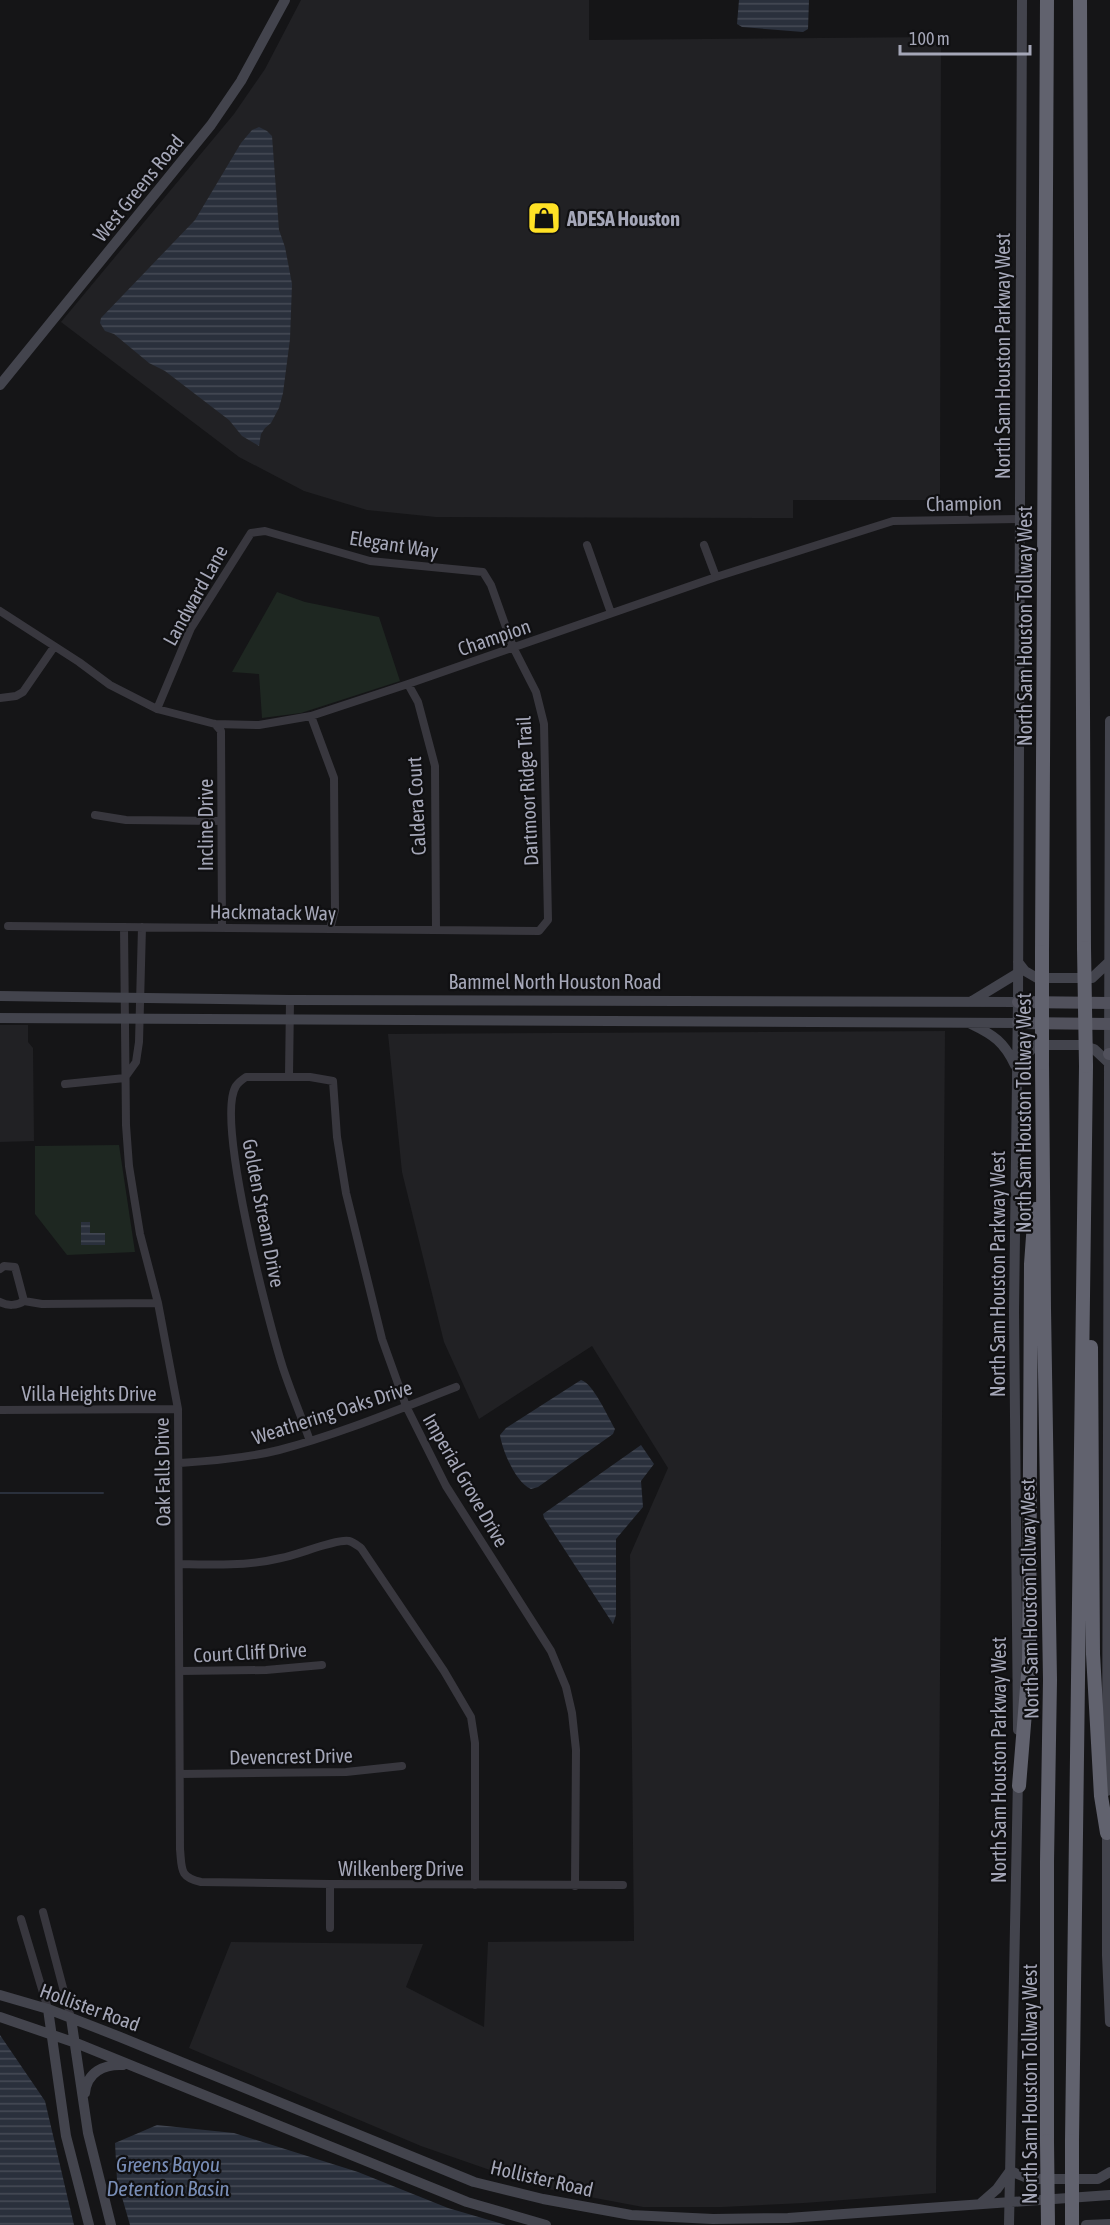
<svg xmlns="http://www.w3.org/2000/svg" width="1110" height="2225" font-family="'Asap Condensed',sans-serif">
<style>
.built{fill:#212124}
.park{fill:#1e2721}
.water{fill:url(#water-rules)}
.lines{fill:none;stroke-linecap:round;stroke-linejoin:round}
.stream{stroke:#2a303c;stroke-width:2}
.minor{stroke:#38373e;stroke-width:8}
.secondary{stroke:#43444d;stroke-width:10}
.primary{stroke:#51515c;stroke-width:12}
.motorway{stroke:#61626e;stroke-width:14}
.motorway-bridge{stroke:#61626e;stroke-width:14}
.labels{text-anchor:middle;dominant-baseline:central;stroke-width:4.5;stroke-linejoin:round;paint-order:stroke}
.street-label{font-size:20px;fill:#a5a7b8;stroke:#101012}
.poi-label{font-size:20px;font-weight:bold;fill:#a5a7b8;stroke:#101012;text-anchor:start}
.water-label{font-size:21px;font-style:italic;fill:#798eb7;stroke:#101012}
</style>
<defs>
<pattern id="water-rules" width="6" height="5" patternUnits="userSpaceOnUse" patternTransform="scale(1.5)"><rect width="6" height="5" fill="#2a303c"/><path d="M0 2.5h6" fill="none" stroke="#464b56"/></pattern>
</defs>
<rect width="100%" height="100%" fill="#151517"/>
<path class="built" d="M301,0H589V40L941,37L940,500H793V518L436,517L367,510L304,491L239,457L61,322L234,114L265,69Z
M0,1025H28V1042L33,1048L34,1141L0,1142Z
M945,1031L936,2193L804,2203L722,2207H643L542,2188L421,2146L189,2048L231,1942L423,1944L406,1987L484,2027L488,1942L634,1941L630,1555L668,1468L592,1346L479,1419L444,1342L402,1172L388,1034Z"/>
<path class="park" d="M277,592L305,602L379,617L400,681L301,713L262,718L259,674L232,672Z
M119,1145L135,1252L67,1255L35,1214V1146Z"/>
<path class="water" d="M739,0H809L808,29L803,32L742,27L737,24Z
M259,127L267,131L272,136L279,230L285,247L292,284L290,339L283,393L279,408L271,423L265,428L261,434L259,446L242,436L229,420L165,371L149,363L114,334L105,331L100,323L101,318L195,220L241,143L252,130Z
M81,1222H90V1233H105V1245H81Z
M581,1380C593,1383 608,1417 615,1429L613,1434L538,1487L531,1489C516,1483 502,1450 500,1435L506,1428Z
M641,1445L654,1464L641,1481L643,1507L616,1539V1615L613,1624L544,1518L543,1514Z
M0,2035L45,2101L74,2225H0Z
M157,2125L234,2133L358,2172L448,2208L506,2225H130L117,2180L115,2143Z"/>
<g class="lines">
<path class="stream" d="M0,1493H103"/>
<path class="minor" d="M587,545L611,613
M704,545L716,577
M0,611L79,662L110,685L157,709L215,724L259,725L311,716L408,684L716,577L893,521L1019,519
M408,684L418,702L435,766L436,930
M0,698L16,696L23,692L54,647
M311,716L334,778L335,910L330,929
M215,724L221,731L222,928
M95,815L126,820L221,821
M8,926L539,931L548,920L544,724L536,692L513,647L491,585L483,572L370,561L265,531L251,533L191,628L157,709
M124,927L126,1125L129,1166L140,1234L158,1303L178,1409L180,1849C182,1869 179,1877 201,1882L330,1884L623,1885
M126,1076L136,1062L139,1042L142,927
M289,1076L290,1000
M65,1084L125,1078
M0,1269L4,1266L15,1267L24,1301
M0,1302C7,1306 17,1306 24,1301L42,1304L158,1303
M0,1410L178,1409
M310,1441C301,1416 291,1392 283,1368C269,1324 215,1119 236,1086C238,1083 243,1079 246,1077H310L333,1081L337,1137L346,1193L382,1339L406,1406L446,1486L551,1651L566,1687L572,1713L576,1750L575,1886
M180,1463C213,1461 247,1458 279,1450C340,1434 399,1409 456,1387
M179,1564C214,1565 248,1566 281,1558C298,1555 335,1539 349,1541C353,1542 358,1546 361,1548L444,1671L471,1717L475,1743V1885
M180,1671L266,1670L322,1665
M180,1774L346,1772L402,1766
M330,1884V1928
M43,1912L71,2018
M21,1919L48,2009"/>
<path class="secondary" d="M0,385L211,125L241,81L285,0
M1018,962L1025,971L1037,978H1092L1110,961
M0,996L290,1000L1018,1002
M972,1001L1018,973
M0,1018L1018,1023
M971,1024C994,1035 1004,1042 1015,1065
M1017,1069L1029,1052L1036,1045H1080L1094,1049L1109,1063
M1018,1730L1014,1311L1018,1002L1022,0
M1107,1791L1110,721
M1107,1828V1955L1110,2022
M0,1995L48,2009L120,2037L474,2182L543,2199L631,2215L713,2219L788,2218L1110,2195
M48,2009L66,2136L89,2225
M0,2017L76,2043L467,2202L546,2225
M71,2018L88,2133L111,2225
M85,2093C87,2072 104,2064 123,2065
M1010,2171L1030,2179H1098L1110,2172
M981,2203L997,2189L1010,2171
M1009,2225L1018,1778
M1086,2225L1110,2224"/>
<path class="primary" d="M1018,1002L1110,1003
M1018,1023L1110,1024
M1109,1054H1110"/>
<path class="motorway" d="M1080,0L1084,948
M1042,952L1047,0
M1042,1063L1044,1309L1050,1680L1047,1862V2141
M1091,1347L1093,1654L1101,1796L1107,1833
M1019,1786L1029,1663L1031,1264L1035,1209
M1072,2141L1086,1066"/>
<path class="motorway-bridge" d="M1084,948L1086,1066
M1042,1063V952
M1047,2141L1048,2225
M1072,2141V2225"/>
</g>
<defs>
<g id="shop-square" transform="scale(1.725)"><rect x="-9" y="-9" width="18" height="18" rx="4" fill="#ffe125" stroke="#101012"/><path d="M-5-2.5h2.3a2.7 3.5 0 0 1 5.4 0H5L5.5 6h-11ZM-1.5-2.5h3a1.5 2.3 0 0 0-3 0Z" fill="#111"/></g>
</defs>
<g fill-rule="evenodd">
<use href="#shop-square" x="544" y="218"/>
</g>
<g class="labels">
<g class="street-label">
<text transform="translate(138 188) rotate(-51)">West Greens Road</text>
<text transform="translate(1002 356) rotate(-90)">North Sam Houston Parkway West</text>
<text transform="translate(964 503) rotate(-1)">Champion</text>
<text transform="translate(394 544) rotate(9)">Elegant Way</text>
<text transform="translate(195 595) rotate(-61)">Landward Lane</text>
<text transform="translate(1024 626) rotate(-90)">North Sam Houston Tollway West</text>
<text transform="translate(494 637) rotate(-19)">Champion</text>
<text transform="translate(527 791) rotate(-93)">Dartmoor Ridge Trail</text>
<text transform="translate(416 806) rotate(-93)">Caldera Court</text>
<text transform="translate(205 825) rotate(-90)">Incline Drive</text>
<text transform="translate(273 912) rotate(1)">Hackmatack Way</text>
<text x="555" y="981">Bammel North Houston Road</text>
<text transform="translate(1023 1113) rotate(-90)">North Sam Houston Tollway West</text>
<text transform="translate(264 1213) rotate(79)">Golden Stream Drive</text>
<text transform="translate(997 1274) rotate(-90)">North Sam Houston Parkway West</text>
<text x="89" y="1393">Villa Heights Drive</text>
<text transform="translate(332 1412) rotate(-18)">Weathering Oaks Drive</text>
<text transform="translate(162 1472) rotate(-91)">Oak Falls Drive</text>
<text transform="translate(466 1480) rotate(60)">Imperial Grove Drive</text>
<text transform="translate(1029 1599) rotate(-91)">North Sam Houston Tollway West</text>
<text transform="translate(250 1652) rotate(-3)">Court Cliff Drive</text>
<text transform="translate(291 1756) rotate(-1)">Devencrest Drive</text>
<text transform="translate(998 1760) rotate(-90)">North Sam Houston Parkway West</text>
<text x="401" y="1868">Wilkenberg Drive</text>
<text transform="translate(90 2007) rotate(20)">Hollister Road</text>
<text transform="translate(1029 2084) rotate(-90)">North Sam Houston Tollway West</text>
<text transform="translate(542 2178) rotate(13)">Hollister Road</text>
</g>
<g class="poi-label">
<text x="567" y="218">ADESA Houston</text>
</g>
<g class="water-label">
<text x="168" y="2164">Greens Bayou<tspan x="168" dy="24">Detention Basin</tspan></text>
</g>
</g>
<path d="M900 45v9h130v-9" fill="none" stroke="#a5a7b8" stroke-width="3"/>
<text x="909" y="45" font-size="18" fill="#a5a7b8" stroke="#101012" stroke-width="4.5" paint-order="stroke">100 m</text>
</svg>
